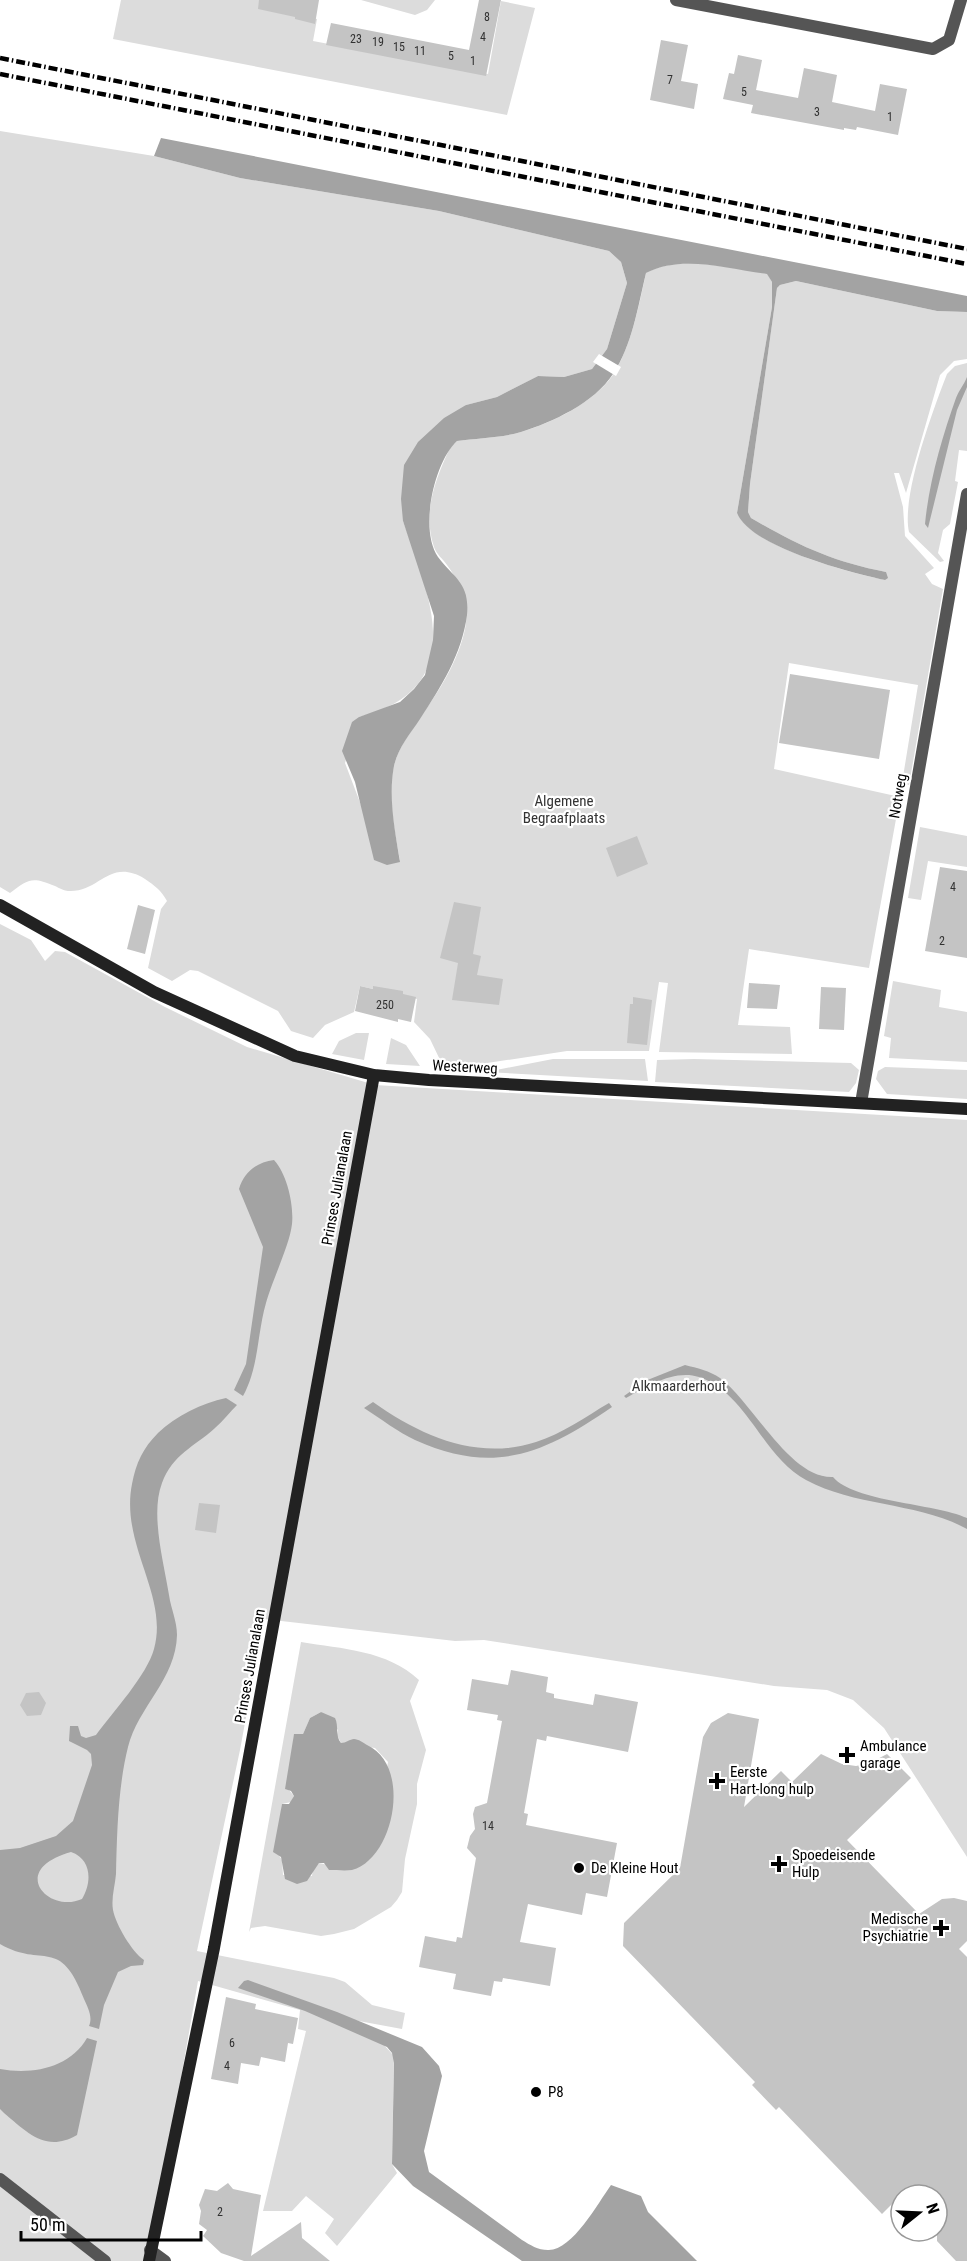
<svg xmlns="http://www.w3.org/2000/svg" width="967" height="2261" font-family="'Roboto Condensed',sans-serif">
<style>
.green{fill:#dcdcdc;fill-rule:evenodd}
.water{fill:#a3a3a3;fill-rule:evenodd}
.pier{fill:#fff}
.building{fill:#c4c4c4}
.lines{fill:none;stroke-linecap:round;stroke-linejoin:round}
.street{stroke:#555;stroke-width:12}
.secondary{stroke:#222;stroke-width:12}
.rail{stroke:#000;stroke-width:4.5;stroke-dasharray:9 3 1.5 3;stroke-linecap:butt}
.poi-dot{fill:#000;stroke:#fff;stroke-width:2}
.labels{text-anchor:middle;dominant-baseline:central;stroke-width:4.5;stroke-linejoin:round;paint-order:stroke}
.number-label{font-size:12px;fill:#313131}
.street-label{font-size:15px;fill:#000;stroke:#fff}
.park-label{font-size:15px;fill:#333;stroke:#fff}
.poi-label{font-size:15px;fill:#000;stroke:#fff;text-anchor:start}
</style>
<rect width="100%" height="100%" fill="#fff"/>
<path class="green" d="M121,0H284L282,12L317,19L313,41L488,74L501,1L535,8L507,115L113,39Z
M361,0H435L427,10L415,15Z
M0,131L154,156L240,178L439,211L609,251L621,262L627,283L607,349L592,369L564,377L538,376L497,397L466,405L403,521C431,599 470,689 359,717L345,763L361,805L400,861C395,831 387,797 394,766C398,748 410,733 420,718C439,691 458,662 465,629C470,608 460,582 447,565C442,558 437,555 434,547C422,512 436,477 451,446L457,441C477,438 501,438 521,432C554,422 598,401 616,370C632,342 639,305 646,273C682,254 728,269 767,273L772,282V307L737,513C751,547 851,573 885,580L886,572C833,562 797,545 751,518L748,512L750,484L777,288L780,285L796,281L937,311L967,312V359L954,361L940,375L906,493L899,473H894L903,507L905,536L934,568L925,574L932,584L943,589L909,785L902,783L918,685L789,663L774,769L900,797L869,968L749,949L738,1025L790,1027L792,1054L659,1052L668,983L659,982L649,1051H567L474,1065L442,1064L430,1039L414,1022L417,999L360,986L354,1012L325,1025L313,1038L291,1031L278,1011L198,971L190,970L172,981L148,968L161,909L167,901C161,890 155,886 145,879C109,857 100,893 68,891C65,891 59,888 55,886C32,877 30,878 10,893L0,887Z
M967,363V451L959,450L955,481L958,482L950,524L943,530L938,553L944,561L940,562L909,532C901,496 933,410 947,374L955,366Z
M920,827L967,836V867L928,861L921,900L908,898Z
M0,924L31,940L45,961L55,951L65,952L165,1007L247,1047L375,1085L967,1120V1857L884,1728L853,1700L827,1690L774,1686L484,1640L455,1641L264,1619L240,1750L197,1951L334,1978L345,1982L372,2005L405,2013L402,2029L310,2012L383,2044L394,2056L392,2164L397,2173L337,2246L325,2233L334,2219L306,2196L292,2211H263L306,2031L298,2029L300,2010L198,1981L149,2261H0Z
M893,981L941,990L939,1007L967,1012V1062L889,1058L891,1038L884,1036Z
M356,1033H369L364,1060L332,1054L339,1041Z
M391,1038L406,1045L420,1066L386,1064Z
M553,1059H645L648,1081L486,1072Z
M694,1059L851,1063L859,1070L856,1083L849,1092L655,1082L657,1060Z
M885,1067L967,1070V1099L887,1094L876,1079L878,1071Z
M301,1642C342,1649 387,1650 419,1680L410,1701L426,1750L417,1784V1804L405,1859L402,1892L397,1900L391,1907L354,1929L334,1934L321,1936L265,1926L251,1928L249,1932ZM321,1712L338,1730L337,1735L341,1743L375,1748L388,1762L370,1859L351,1870L319,1863L313,1868L312,1876L283,1875L282,1860L278,1854L282,1804L291,1802L294,1796L289,1790L294,1735L303,1734L310,1718Z"/>
<path class="water" d="M161,138L967,296V312L937,311L796,281L780,285L777,288L750,484L748,512L751,518C797,545 833,562 886,572L888,578L885,580C852,573 750,547 737,513L772,307V282L767,274C728,269 682,254 646,273C638,306 632,346 613,374C594,403 553,422 521,432C501,438 477,438 457,441C434,462 419,530 438,557C454,578 470,583 467,615C462,654 441,687 420,719C410,734 398,748 394,766C388,797 395,831 400,862L387,865L374,860L355,782L342,751L352,722L359,717L400,702L414,689L425,675L433,640L434,616L403,521L401,499L404,465L418,442L444,418L466,405L497,397L538,376L564,377L592,369L607,349L627,283L621,262L609,251L439,211L240,178L154,156Z
M967,377V387L957,410L928,528L925,524C929,482 942,437 956,398C959,390 964,385 967,377Z
M274,1160C287,1174 294,1205 292,1224C290,1244 272,1281 266,1303C257,1334 259,1367 243,1396L234,1390L246,1364L263,1247L239,1189C244,1172 257,1162 274,1160Z
M685,1365C697,1368 710,1371 720,1378C754,1404 790,1479 833,1477C854,1502 933,1503 967,1518V1529C918,1502 856,1507 806,1480C762,1456 747,1393 699,1377C675,1369 647,1386 626,1398L624,1396L645,1381Z
M226,1398L237,1405C230,1412 223,1421 215,1428C194,1447 173,1454 162,1483C150,1514 164,1563 169,1595C171,1609 177,1621 177,1635C176,1679 138,1707 128,1747C118,1787 117,1833 116,1874C115,1886 111,1898 113,1910C116,1925 132,1952 144,1960L143,1965L131,1966L118,1972L104,2005L99,2029L89,2026C93,2017 88,2008 84,1999C60,1935 43,1969 0,1944V1850L20,1848L56,1836L73,1821L92,1765L91,1754L87,1750L69,1741L70,1726H78L81,1736L86,1738L96,1735C113,1712 147,1675 154,1649C169,1595 120,1545 132,1484C136,1463 143,1448 158,1433C176,1416 202,1403 226,1398ZM71,1852C92,1859 92,1883 82,1899C49,1914 7,1870 71,1852Z
M373,1402C421,1436 477,1461 536,1442C562,1434 585,1417 609,1403L612,1407C545,1453 495,1476 415,1440C398,1432 381,1419 364,1408Z
M321,1712L335,1718C339,1726 335,1736 341,1743C346,1743 350,1739 354,1739C358,1739 364,1743 367,1745C412,1765 395,1858 352,1870C345,1871 336,1870 329,1870L324,1863H319L307,1881L297,1884L285,1879L281,1857L273,1852L282,1804H289L294,1796L291,1791L285,1789L294,1734H303L310,1718Z
M248,1980L337,2012L422,2047L439,2066L442,2076L424,2151L429,2172L522,2240C530,2245 538,2250 548,2250C572,2251 598,2203 611,2185L641,2196L648,2212L697,2261H522L413,2186L392,2164L394,2063L392,2053L387,2047L305,2011L238,1988L244,1981Z
M87,2038L97,2041L77,2135C46,2153 28,2133 4,2113L0,2109V2069C32,2075 70,2068 87,2038Z"/>
<path class="pier" d="M599,354L621,367L616,376L593,362Z"/>
<path class="building" d="M259,0H319L315,24L295,19V17L258,9Z
M479,0H501L486,76L326,45L331,23L469,50Z
M661,40L688,45L681,81L698,84L694,109L650,100Z
M738,55L762,60L756,90L798,98L804,68L837,75L832,102L875,111L880,84L907,89L898,135L857,127L856,130L844,128V130L751,113L753,105L723,99L729,73L734,74Z
M790,674L890,690L879,759L779,743Z
M637,836L648,864L617,877L606,848Z
M940,867L967,871V958L925,951Z
M454,902L481,907L473,954L481,956L477,975L503,979L499,1005L452,1000L458,963L440,958Z
M138,905L155,910L145,954L127,949Z
M749,983L780,985L777,1009L747,1008Z
M360,986L373,989V986L403,991V994L416,997L411,1022L398,1019V1022L355,1011Z
M821,987L846,988L844,1030L819,1029Z
M633,997L652,1000L647,1045L627,1043L630,1004H633Z
M199,1503L220,1505L216,1533L195,1530Z
M511,1670L548,1677L546,1692L554,1694V1698L593,1705L595,1694L638,1702L628,1752L547,1736L546,1741L537,1739L524,1813L528,1814L526,1825L617,1843L607,1897L586,1893L582,1915L528,1904L520,1942L556,1948L550,1986L503,1978L502,1982L494,1981L491,1996L453,1989L456,1974L419,1967L425,1936L456,1942L457,1937L462,1938L476,1858L467,1848L470,1836L475,1829L473,1814L475,1807L487,1803L502,1721L497,1720L498,1715L467,1710L472,1679L508,1685Z
M39,1692L46,1703L41,1715L27,1716L20,1705L26,1693Z
M728,1713L759,1719L744,1807L781,1771L792,1782L821,1754L842,1764L856,1766L870,1763L887,1754L911,1778L847,1840L919,1914L942,1899L954,1898L967,1901V1941L959,1949L967,1957V2261H956L937,2241V2195H901L882,2214L779,2107L776,2110L752,2085L755,2082L623,1946L624,1923L680,1868L703,1737L711,1723Z
M226,1997L256,2004L255,2009L298,2018L293,2044L288,2043L285,2062L261,2057L259,2066L241,2063L238,2084L211,2079Z
M228,2183L233,2189L261,2195L251,2256L301,2222L302,2238L330,2261H244L221,2253L203,2236L207,2230L199,2224L201,2211L199,2205L205,2189L217,2191Z"/>
<g class="lines">
<path class="street" d="M676,0L933,49L949,40L961,0
M861,1103L967,494
M0,2179L105,2261
M150,2250L165,2261"/>
<path class="secondary" d="M0,905L154,992L295,1056L374,1075L429,1080L967,1109
M149,2261L214,1948L374,1075"/>
<path class="rail" d="M0,58L967,249
M0,74L967,264"/>
</g>
<g class="poi-dot">
<path d="M844 1746h6v6h6v6h-6v6h-6v-6h-6v-6h6z"/>
<path d="M714 1772h6v6h6v6h-6v6h-6v-6h-6v-6h6z"/>
<path d="M776 1855h6v6h6v6h-6v6h-6v-6h-6v-6h6z"/>
<circle cx="579" cy="1868" r="6"/>
<path d="M938 1919h6v6h6v6h-6v6h-6v-6h-6v-6h6z"/>
<circle cx="536" cy="2092" r="6"/>
</g>
<g class="labels">
<g class="number-label">
<text x="487" y="17">8</text>
<text x="483" y="37">4</text>
<text x="356" y="39">23</text>
<text x="378" y="42">19</text>
<text x="399" y="47">15</text>
<text x="420" y="51">11</text>
<text x="451" y="56">5</text>
<text x="473" y="61">1</text>
<text x="670" y="80">7</text>
<text x="744" y="92">5</text>
<text x="817" y="112">3</text>
<text x="890" y="117">1</text>
<text x="953" y="887">4</text>
<text x="942" y="941">2</text>
<text x="385" y="1005">250</text>
<text x="488" y="1826">14</text>
<text x="232" y="2043">6</text>
<text x="227" y="2066">4</text>
<text x="220" y="2212">2</text>
</g>
<g class="street-label">
<text transform="translate(898 796) rotate(-80)">Notweg</text>
<text transform="translate(465 1067) rotate(3)">Westerweg</text>
<text transform="translate(337 1188) rotate(-80)">Prinses Julianalaan</text>
<text transform="translate(250 1666) rotate(-80)">Prinses Julianalaan</text>
</g>
<g class="park-label">
<text x="564" y="801">Algemene<tspan x="564" dy="17">Begraafplaats</tspan></text>
<text x="679" y="1386">Alkmaarderhout</text>
</g>
<g class="poi-label">
<text x="860" y="1746">Ambulance<tspan x="860" dy="17">garage</tspan></text>
<text x="730" y="1772">Eerste<tspan x="730" dy="17">Hart-long hulp</tspan></text>
<text x="792" y="1855">Spoedeisende<tspan x="792" dy="17">Hulp</tspan></text>
<text x="591" y="1868">De Kleine Hout</text>
<text x="928" y="1919" text-anchor="end">Medische<tspan x="928" dy="17">Psychiatrie</tspan></text>
<text x="548" y="2092">P8</text>
</g>
</g>
<g transform="translate(919 2213) rotate(72)"><circle r="28" fill="#ffffff" stroke="#999999" stroke-width="1.5"/>
<path d="M0-4.5L10 22L0 15L-10 22Z" fill="#000000"/>
<text y="-9" font-size="16" font-weight="bold" text-anchor="middle" fill="#000000">N</text>
</g>
<path d="M21 2231v9h180v-9" fill="none" stroke="#000000" stroke-width="3"/>
<text x="30" y="2231" font-size="18" fill="#000000" stroke="#ffffff" stroke-width="4.5" paint-order="stroke">50 m</text>
</svg>
